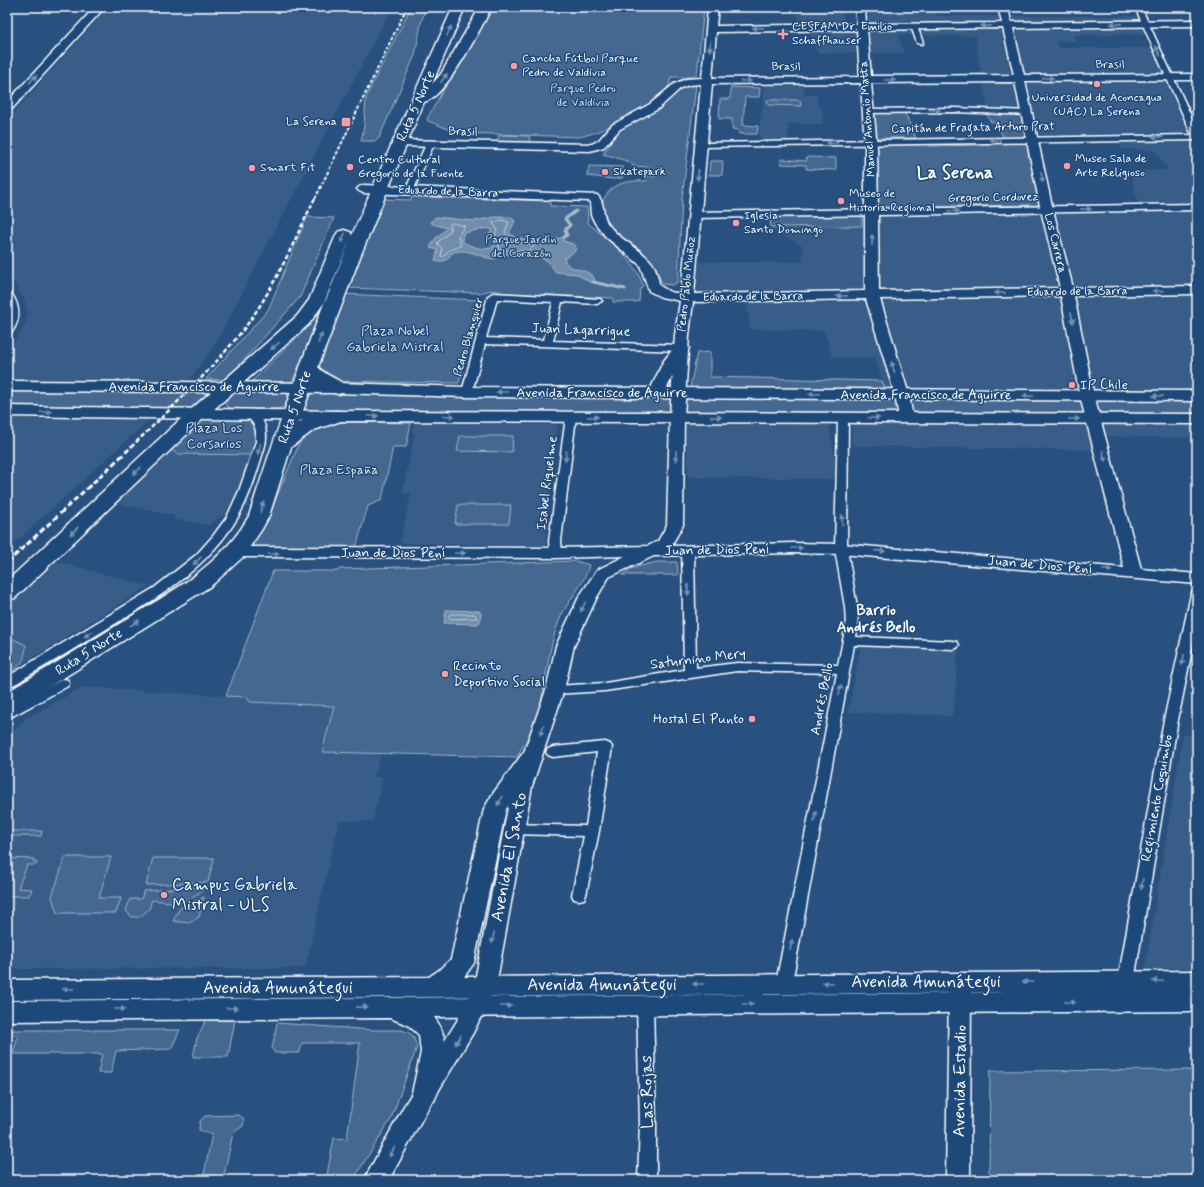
<svg xmlns="http://www.w3.org/2000/svg" width="1204" height="1187" font-family="Mynerve,sans-serif">
<style>
.built{fill:#375d88}
.green{fill:#446890;stroke:#a2b4c8}
.water{fill:#718dab;stroke:#aabbcd;fill-rule:evenodd}
.lines{fill:none;stroke-linecap:round;stroke-linejoin:round}
.shore{stroke:#c6d1dd;stroke-width:1}
.stream{stroke:#aabbcd;stroke-width:3}
.street-casing{stroke:#fff;stroke-width:3}
.secondary-casing{stroke:#fff;stroke-width:3}
.primary-casing{stroke:#fff;stroke-width:3}
.highway-casing{stroke:#fff;stroke-width:3}
.street{fill:#1f4a7a;fill-rule:evenodd}
.secondary{fill:#1f4a7a;fill-rule:evenodd}
.primary{fill:#1f4a7a;fill-rule:evenodd}
.highway{fill:#1f4a7a;fill-rule:evenodd}
.rail-far2{stroke:#fff;stroke-width:2;stroke-dasharray:3.5 2;stroke-linecap:butt}
.rail-far1{stroke:#fff;stroke-width:2.5;stroke-dasharray:4.5 2.5;stroke-linecap:butt}
.rail{stroke:#fff;stroke-width:3;stroke-dasharray:6 3;stroke-linecap:butt}
.oneway{fill:#7992af}
.poi-dot{fill:#ff9aa2;stroke:#1f4a7a;stroke-width:1.5}
.labels{text-anchor:middle;dominant-baseline:central;stroke-width:3;stroke-linejoin:round;paint-order:stroke}
.far-poi-label{font-size:12px;fill:#fff;stroke:#1f4a7a;text-anchor:start}
.far-street-label{font-size:12px;fill:#fff;stroke:#1f4a7a}
.far-park-label{font-size:12px;fill:#dae1e9;stroke:#1f4a7a}
.street-label{font-size:14px;fill:#fff;stroke:#1f4a7a}
.park-label{font-size:14px;fill:#dae1e9;stroke:#1f4a7a}
.poi-label{font-size:14px;fill:#fff;stroke:#1f4a7a;text-anchor:start}
.neighbourhood-label{font-size:15px;font-weight:bold;fill:#fff;stroke:#1f4a7a}
.near-street-label{font-size:17px;fill:#fff;stroke:#1f4a7a}
.near-poi-label{font-size:17px;fill:#fff;stroke:#1f4a7a;text-anchor:start}
.far-town-label{font-size:18px;font-weight:bold;fill:#fff;stroke:#1f4a7a}
</style>
<rect width="100%" height="100%" fill="#28517f"/>
<filter id="ink" filterUnits="userSpaceOnUse"><feTurbulence type="fractalNoise" baseFrequency=".025" numOctaves="2"/><feDisplacementMap in="SourceGraphic" scale="8" xChannelSelector="R" yChannelSelector="G"/><feConvolveMatrix kernelMatrix="1 2 1 2 8 2 1 2 1" color-interpolation-filters="sRGB"/></filter>
<g filter="url(#ink)">
<path class="built" d="M108,7H392L216,343L191,378L182,381L7,380V354L25,325L28,312L24,299L7,271V120Z
M798,7H854V9H842L845,24L798,25Z
M867,7H934L937,16H1139L1146,34L1074,35L1077,41H1056L1060,48H1154L1179,109H1197V393L885,389L875,358L832,357L824,331L750,329L746,294L695,295L699,262H802L803,246L769,229L771,227H879L880,214L1139,207L1130,171L1168,170L1154,150L1121,149L1118,140L1157,136L1046,137L1040,135L1034,111L988,110L978,55L976,36L898,35L904,53H817L808,28L869,27Z
M764,83H803L805,91H803V95H817L818,105L822,111L823,124H787L789,130H788L789,140L761,141L759,130L764,98Z
M7,418L150,419L7,550Z
M852,418L1197,423V438L1092,436L1095,450L852,446Z
M414,422L557,425L545,546L400,543L411,493H402L415,433H412Z
M686,423L829,424L838,479L688,477Z
M170,449L177,454L252,455L240,488L224,515L209,525L172,519L175,516L115,503Z
M50,560L149,586L19,666L24,658L26,645L7,636V602Z
M861,645L958,650L955,698L952,716L848,712Z
M82,687L247,697L250,702L335,706L322,752L381,753L374,777H383L373,821H339L305,968L7,969V738L24,720Z
M1183,734L1197,736V968L1145,969Z"/>
<path class="green" d="M411,7H426L421,23L415,55L379,138L376,141H361L364,126L366,97Z
M490,7H704L697,74L690,77H671C668,100 645,107 627,116C608,126 602,132 579,137L463,133L448,129L428,121L427,119Z
M693,84L696,85L682,199L678,282L672,285L662,284C659,276 657,268 652,261C642,249 629,243 617,234C609,227 605,217 601,207C607,184 625,180 646,181L647,176H655L659,174V172L649,170V167L633,166L630,162L603,154L610,144L615,130L680,85Z
M731,87L760,88L759,97H745L743,125L758,126L757,134H739L738,130L732,129V119H719L720,99H730Z
M767,100H800L801,106L768,105Z
M904,111L916,138H874L872,112Z
M985,112L1023,114L1027,136L1023,138H1004L995,122H991Z
M501,135L529,136L530,140L528,144L496,143L499,136Z
M988,142H1024L1027,143L1040,205L886,207H880L877,204L876,145L928,143L929,146L988,145Z
M807,157L836,158V170L806,169V165L781,164V159L806,161Z
M710,161H723L722,175H709Z
M589,166L623,167L622,178L613,179L587,176Z
M412,197L550,201V206L587,207L588,223C609,241 635,259 643,286L640,289L639,301L635,302H613V298L503,293C497,289 487,290 481,293L349,288L382,199L411,200Z
M862,215V226L771,227L769,216Z
M307,217L334,218L300,297L226,380L206,379L268,310Z
M341,294L479,300L459,383L332,381L315,370Z
M318,309L322,310L292,382L252,381L304,331Z
M710,352V377L882,381L885,389L690,388L697,353Z
M7,389L216,390L194,409L7,408Z
M236,392H284L288,395L285,406L279,409H233L228,407L225,404L230,396Z
M309,393L1197,399V417L304,411Z
M205,418L242,419L253,421L259,431L252,455L177,454L170,449Z
M333,422L411,423L406,447H393L382,500L368,506L355,551L255,550L251,546L267,520L301,439L311,428Z
M460,436H513L512,452L457,451Z
M458,505H511L509,524H455Z
M576,561L589,565C586,583 566,602 559,621C547,651 546,685 538,716C534,730 523,744 517,757L322,752L334,706L250,702L247,697L226,696L273,571H337L340,569Z
M656,562H677L678,575H622L630,569Z
M7,636L26,645C24,663 22,665 7,674Z
M7,831H42L41,836H7Z
M65,857H111L99,898H121L116,913H57L52,897Z
M7,858L34,859L33,862H37L36,865H27L18,888L32,889L29,896H7Z
M153,858H214L208,882L146,885Z
M207,886L199,893L180,903L152,900L149,909L140,917H132L126,911L130,899H141L144,891Z
M204,897L199,917L189,923L173,921L180,908Z
M206,1020H235L228,1057H193L197,1038Z
M277,1023L372,1030H402L409,1033L413,1036L417,1047L391,1119L353,1180H326L334,1138L347,1139L360,1043H302L300,1052L298,1053H275L272,1049Z
M9,1030H180L171,1049L116,1051L111,1073H98L102,1054H13L18,1035H7Z
M1197,1070V1180H989L990,1071Z
M239,1115L244,1119L243,1126L233,1133L223,1180H203L212,1134L199,1130L200,1121L205,1116Z"/>
<path class="water" d="M436,217L475,221L495,217H511L515,221L509,233L516,238L526,239L553,240L564,237L563,241L573,244L576,247L575,251L564,259C568,273 589,266 595,280L593,282H590L577,274L556,272C552,268 550,262 546,260C533,252 512,255 497,254L496,259C482,259 466,246 452,253C450,255 449,258 446,260L438,262L435,260L438,250L430,248L435,239L447,228L433,224L430,222ZM487,228L493,230L489,234L495,243L492,248C482,250 472,247 463,242L462,237L464,233Z
M446,610L479,611L481,613L480,622L477,624L444,623Z"/>
<g class="lines">
<path class="shore" d="M502,220L509,222L505,232C511,243 522,243 533,243L534,246L529,251L499,250V242L495,236L497,229L493,223Z
M452,223L465,226L458,236L461,246L449,250L443,257L441,256L442,249L437,243L450,231V224Z
M451,614H475L477,618L451,619L449,617Z"/>
<path class="stream" d="M564,237L567,235L565,230L570,225L565,219L576,211
M593,282L625,289"/>
<g class="street-casing">
<path id="street" d="M1135,7H1141L1197,129V140L702,147L698,145L702,143L1192,135Z
M912,25L917,26L923,43L922,44L917,43L911,26Z
M955,108L1028,111L1032,113L1028,115L955,112L868,113L864,111L868,109Z
M427,142H430L434,144L413,191L412,193H406L405,191Z
M1197,204V210L694,218L690,215L694,212Z
M493,293L600,299L602,301L597,304L562,302L553,341L681,345L686,348L681,351L485,344L472,392L471,394H463L462,392L488,296ZM497,299L553,302L544,340L486,338Z
M251,411C267,415 268,437 264,449C257,472 250,496 238,517C203,577 137,610 80,645C64,655 47,665 31,674C23,679 16,685 7,687V677L154,588L196,555L213,536L227,517L239,491L256,442V431L254,425L246,414Z
M571,414L576,417L561,541L562,553L560,555H552L550,553L549,541L566,417Z
M843,415L848,418L847,549L857,607L858,625L856,637L953,641L957,642L959,645L957,648L953,649L854,645L792,983L790,987L784,989L778,987L776,983L837,673L737,671L605,691L555,694L550,693L549,690L550,687L555,686L605,683L684,670L682,551L684,549H692L694,551L696,668L737,663L838,665L846,625L845,607L835,549L838,418Z
M1197,590V624L1177,725L1134,981L1137,986L1135,990L1129,992L1123,990L1118,981L1163,725L1191,594L1193,591Z
M63,679L68,680L69,683L68,686L7,719V709Z
M605,742L610,744L612,747L599,831L586,895L584,899L579,900L574,899L572,895L584,836L514,834L509,833L507,829L509,825L514,824L586,826L597,752L553,757L548,755L546,752L548,749L553,747Z
M645,999L651,1001L653,1005L656,1124V1180H638L640,1124L637,1005L639,1001Z"/>
</g>
<g class="secondary-casing">
<path id="secondary" d="M95,7H105L11,110L7,111V102Z
M708,7H718L716,26L857,24L855,7H865L866,24L1002,23L998,7H1008L1011,22L1197,20V26L1013,28L1024,75L1197,74V80L1025,81L1052,206L1073,288L1197,286V294L1074,296L1094,396L1141,569L1197,574V584L841,554L793,553L654,556L609,577L597,597L574,646L564,690L532,786L496,986L473,1033L427,1110L389,1180H364L404,1106L457,1021L474,986L512,786L546,690L556,646L579,597L597,570L625,556L556,558L235,557L229,555L227,552L229,549L235,547L556,548L648,546L658,541L667,525L670,417L675,335L680,301L661,297L649,291L640,265L606,237L595,223L591,215L590,201L363,193L359,191L357,189L359,187L363,185L597,195C605,201 602,216 608,224C620,242 644,248 655,268C657,274 658,280 660,286L670,292L681,294L701,84L689,85L681,88L658,109L620,129L604,147L590,151L399,146L393,143L399,140L592,144L599,140L612,125L650,104L674,84L686,79L702,78ZM1003,28L1014,75L871,76L867,30ZM857,30L860,77L712,78L716,32ZM1015,82L1040,206L1060,288L879,291L877,147L871,83ZM861,83L865,147V291L694,294L712,84ZM1061,296L1080,396L1124,568L841,544L793,543L671,546L683,525L684,417L689,335L693,302L866,299L895,395L899,418L901,421L906,422L911,421L913,418L909,395L880,299Z
M7,293L12,294C20,307 21,319 12,332L7,333Z
M960,981L968,984L971,990L970,1180H946L949,990L952,984Z"/>
</g>
<g class="primary-casing">
<path id="primary" d="M681,343L686,345L689,348L679,362L667,388L1197,391V401L467,397L338,393L7,391V381L338,383L467,387L651,388L663,362L676,345Z
M7,406L337,411L1197,414V424L337,421L7,416Z
M531,751L539,753L542,758L506,809L474,963L464,977L1197,971V991L7,1000V980L429,977L442,968L451,959L484,809L492,795L523,753Z
M1197,991V1011L434,1017C453,1042 447,1074 434,1101L425,1104L416,1101L412,1093L421,1052L419,1035L408,1025L390,1018L7,1021V1001Z"/>
</g>
<g class="highway-casing">
<path id="highway" d="M453,7H465L432,84L441,74L480,7H492C481,27 446,98 424,102L360,257L318,367C327,377 341,379 347,388L345,392L338,394L331,392L313,383L299,422C312,416 330,408 344,412L347,416L344,420L314,430L291,447L269,516L262,529L243,557L211,586L15,708L7,711V692C46,669 85,645 124,621C171,592 221,566 249,516C273,441 299,367 328,293C367,197 411,102 453,7Z
M344,230L350,232L352,235L326,300L309,324L201,421L15,598L7,600V581L187,413L297,316L309,300L336,235L338,232Z"/>
</g>
<use href="#street" class="street"/>
<use href="#secondary" class="secondary"/>
<use href="#primary" class="primary"/>
<use href="#highway" class="highway"/>
<path class="rail-far2" d="M315,199L407,7"/>
<path class="rail-far1" d="M126,452C167,412 211,372 246,326C275,287 294,241 315,198"/>
<path class="rail" d="M7,563L127,451"/>
</g>
<defs><path id="oneway-solid" d="M-6-.8H1V-3.2L6.5 0L1 3.2V.8H-6Z"/></defs>
<g class="oneway">
<use href="#oneway-solid" transform="translate(1116 24) rotate(179)"/>
<use href="#oneway-solid" transform="translate(986 26) rotate(179)"/>
<use href="#oneway-solid" transform="translate(758 28) rotate(179)"/>
<use href="#oneway-solid" transform="translate(449 31) rotate(-66)"/>
<use href="#oneway-solid" transform="translate(710 46) rotate(94)"/>
<use href="#oneway-solid" transform="translate(1158 51) rotate(-115)"/>
<use href="#oneway-solid" transform="translate(444 78) rotate(-54)"/>
<use href="#oneway-solid" transform="translate(1048 78)"/>
<use href="#oneway-solid" transform="translate(33 79) rotate(-48)"/>
<use href="#oneway-solid" transform="translate(890 80)"/>
<use href="#oneway-solid" transform="translate(746 81)"/>
<use href="#oneway-solid" transform="translate(935 110)"/>
<use href="#oneway-solid" transform="translate(1158 137) rotate(179)"/>
<use href="#oneway-solid" transform="translate(995 140) rotate(179)"/>
<use href="#oneway-solid" transform="translate(832 143) rotate(179)"/>
<use href="#oneway-solid" transform="translate(698 175) rotate(96)"/>
<use href="#oneway-solid" transform="translate(1042 177) rotate(80)"/>
<use href="#oneway-solid" transform="translate(1086 209) rotate(-1)"/>
<use href="#oneway-solid" transform="translate(954 211) rotate(-1)"/>
<use href="#oneway-solid" transform="translate(343 238) rotate(113)"/>
<use href="#oneway-solid" transform="translate(872 240) rotate(-90)"/>
<use href="#oneway-solid" transform="translate(1158 291) rotate(179)"/>
<use href="#oneway-solid" transform="translate(1000 293) rotate(179)"/>
<use href="#oneway-solid" transform="translate(842 296) rotate(179)"/>
<use href="#oneway-solid" transform="translate(1072 318) rotate(79)"/>
<use href="#oneway-solid" transform="translate(320 338) rotate(-70)"/>
<use href="#oneway-solid" transform="translate(275 346) rotate(139)"/>
<use href="#oneway-solid" transform="translate(893 367) rotate(-107)"/>
<use href="#oneway-solid" transform="translate(502 392) rotate(-180)"/>
<use href="#oneway-solid" transform="translate(814 394) rotate(-180)"/>
<use href="#oneway-solid" transform="translate(1028 396) rotate(-180)"/>
<use href="#oneway-solid" transform="translate(1158 396) rotate(180)"/>
<use href="#oneway-solid" transform="translate(46 412) rotate(1)"/>
<use href="#oneway-solid" transform="translate(373 416)"/>
<use href="#oneway-solid" transform="translate(449 416)"/>
<use href="#oneway-solid" transform="translate(593 417)"/>
<use href="#oneway-solid" transform="translate(716 417)"/>
<use href="#oneway-solid" transform="translate(874 418)"/>
<use href="#oneway-solid" transform="translate(1074 419)"/>
<use href="#oneway-solid" transform="translate(259 449) rotate(106)"/>
<use href="#oneway-solid" transform="translate(566 456) rotate(97)"/>
<use href="#oneway-solid" transform="translate(676 456) rotate(91)"/>
<use href="#oneway-solid" transform="translate(1104 456) rotate(75)"/>
<use href="#oneway-solid" transform="translate(137 471) rotate(137)"/>
<use href="#oneway-solid" transform="translate(262 507) rotate(-72)"/>
<use href="#oneway-solid" transform="translate(842 520) rotate(-89)"/>
<use href="#oneway-solid" transform="translate(74 531) rotate(137)"/>
<use href="#oneway-solid" transform="translate(797 548)"/>
<use href="#oneway-solid" transform="translate(880 551) rotate(5)"/>
<use href="#oneway-solid" transform="translate(460 553)"/>
<use href="#oneway-solid" transform="translate(274 554)"/>
<use href="#oneway-solid" transform="translate(197 561) rotate(136)"/>
<use href="#oneway-solid" transform="translate(1107 570) rotate(5)"/>
<use href="#oneway-solid" transform="translate(688 590) rotate(89)"/>
<use href="#oneway-solid" transform="translate(583 607) rotate(117)"/>
<use href="#oneway-solid" transform="translate(135 623) rotate(-32)"/>
<use href="#oneway-solid" transform="translate(89 634) rotate(149)"/>
<use href="#oneway-solid" transform="translate(1183 660) rotate(102)"/>
<use href="#oneway-solid" transform="translate(840 690) rotate(-79)"/>
<use href="#oneway-solid" transform="translate(542 730) rotate(110)"/>
<use href="#oneway-solid" transform="translate(500 801) rotate(121)"/>
<use href="#oneway-solid" transform="translate(815 817) rotate(-79)"/>
<use href="#oneway-solid" transform="translate(1142 884) rotate(99)"/>
<use href="#oneway-solid" transform="translate(493 938) rotate(101)"/>
<use href="#oneway-solid" transform="translate(791 945) rotate(-79)"/>
<use href="#oneway-solid" transform="translate(1158 981) rotate(-180)"/>
<use href="#oneway-solid" transform="translate(1028 982) rotate(180)"/>
<use href="#oneway-solid" transform="translate(828 983) rotate(180)"/>
<use href="#oneway-solid" transform="translate(698 984) rotate(180)"/>
<use href="#oneway-solid" transform="translate(68 989) rotate(180)"/>
<use href="#oneway-solid" transform="translate(1070 1002)"/>
<use href="#oneway-solid" transform="translate(748 1004)"/>
<use href="#oneway-solid" transform="translate(506 1006)"/>
<use href="#oneway-solid" transform="translate(362 1007) rotate(-1)"/>
<use href="#oneway-solid" transform="translate(232 1008)"/>
<use href="#oneway-solid" transform="translate(120 1009)"/>
<use href="#oneway-solid" transform="translate(458 1040) rotate(121)"/>
<use href="#oneway-solid" transform="translate(392 1152) rotate(119)"/>
</g>
</g>
<g class="poi-dot">
<path d="M781 28h4v4h4v4h-4v4h-4v-4h-4v-4h4z"/>
<circle cx="514" cy="66" r="4"/>
<circle cx="1097" cy="84" r="4"/>
<rect x="341" y="117" width="10" height="10" rx="2"/>
<circle cx="1067" cy="166" r="4"/>
<circle cx="350" cy="167" r="4"/>
<circle cx="252" cy="168" r="4"/>
<circle cx="605" cy="172" r="4"/>
<circle cx="841" cy="201" r="4"/>
<circle cx="736" cy="223" r="4"/>
<circle cx="1072" cy="385" r="4"/>
<circle cx="445" cy="674" r="4"/>
<circle cx="752" cy="719" r="4"/>
<circle cx="164" cy="895" r="4"/>
</g>
<g class="labels">
<g class="far-poi-label">
<text x="792" y="27">CESFAM Dr. Emilio<tspan x="792" dy="14">Schaffhauser</tspan></text>
<text x="522" y="59">Cancha Fútbol Parque<tspan x="522" dy="14">Pedro de Valdivia</tspan></text>
<text x="1097" y="98" text-anchor="middle">Universidad de Aconcagua<tspan x="1097" dy="14">(UAC) La Serena</tspan></text>
<text x="337" y="122" text-anchor="end">La Serena</text>
<text x="1075" y="159">Museo Sala de<tspan x="1075" dy="14">Arte Religioso</tspan></text>
<text x="358" y="160">Centro Cultural<tspan x="358" dy="14">Gregorio de la Fuente</tspan></text>
<text x="260" y="168">Smart Fit</text>
<text x="613" y="172">Skatepark</text>
<text x="849" y="194">Museo de<tspan x="849" dy="14">Historia Regional</tspan></text>
<text x="744" y="216">Iglesia<tspan x="744" dy="14">Santo Domingo</tspan></text>
</g>
<g class="far-street-label">
<text x="1110" y="65">Brasil</text>
<text x="786" y="67">Brasil</text>
<text transform="translate(868 119) rotate(-94)">Manuel Antonio Matta</text>
<text transform="translate(973 128) rotate(-1)">Capitán de Fragata Arturo Prat</text>
<text transform="translate(463 132) rotate(2)">Brasil</text>
<text transform="translate(448 192) rotate(2)">Eduardo de la Barra</text>
<text transform="translate(993 198) rotate(-1)">Gregorio Cordovez</text>
<text transform="translate(1055 243) rotate(76)">Los Carrera</text>
<text transform="translate(687 284) rotate(-84)">Pedro Pablo Muñoz</text>
<text transform="translate(1077 292) rotate(-1)">Eduardo de la Barra</text>
<text transform="translate(753 297) rotate(-1)">Eduardo de la Barra</text>
<text transform="translate(469 337) rotate(-74)">Pedro Blanquier</text>
</g>
<g class="far-park-label">
<text x="583" y="89">Parque Pedro<tspan x="583" dy="14">de Valdivia</tspan></text>
<text x="521" y="240">Parque Jardín<tspan x="521" dy="14">del Corazón</tspan></text>
</g>
<g class="street-label">
<text transform="translate(416 106) rotate(-66)">Ruta 5 Norte</text>
<text transform="translate(581 330) rotate(2)">Juan Lagarrigue</text>
<text x="194" y="387">Avenida Francisco de Aguirre</text>
<text x="602" y="393">Avenida Francisco de Aguirre</text>
<text x="926" y="395">Avenida Francisco de Aguirre</text>
<text transform="translate(295 407) rotate(-71)">Ruta 5 Norte</text>
<text transform="translate(547 483) rotate(-83)">Isabel Riquelme</text>
<text transform="translate(717 550) rotate(-1)">Juan de Dios Pení</text>
<text x="393" y="553">Juan de Dios Pení</text>
<text transform="translate(1040 565) rotate(5)">Juan de Dios Pení</text>
<text transform="translate(89 652) rotate(-32)">Ruta 5 Norte</text>
<text transform="translate(698 659) rotate(-7)">Saturnino Mery</text>
<text transform="translate(822 699) rotate(-79)">Andrés Bello</text>
<text transform="translate(1157 798) rotate(-80)">Regimiento Coquimbo</text>
</g>
<g class="park-label">
<text x="395" y="331">Plaza Nobel<tspan x="395" dy="16">Gabriela Mistral</tspan></text>
<text x="214" y="428">Plaza Los<tspan x="214" dy="16">Corsarios</tspan></text>
<text x="339" y="470">Plaza España</text>
</g>
<g class="poi-label">
<text x="1080" y="385">IP Chile</text>
<text x="453" y="666">Recinto<tspan x="453" dy="16">Deportivo Social</tspan></text>
<text x="744" y="719" text-anchor="end">Hostal El Punto</text>
</g>
<g class="neighbourhood-label">
<text x="876" y="611">Barrio<tspan x="876" dy="17">Andrés Bello</tspan></text>
</g>
<g class="near-street-label">
<text transform="translate(509 857) rotate(-79)">Avenida El Santo</text>
<text x="926" y="982">Avenida Amunátegui</text>
<text x="602" y="985">Avenida Amunátegui</text>
<text x="278" y="988">Avenida Amunátegui</text>
<text transform="translate(960 1081) rotate(-89)">Avenida Estadio</text>
<text transform="translate(647 1092) rotate(-91)">Las Rojas</text>
</g>
<g class="near-poi-label">
<text x="172" y="885">Campus Gabriela<tspan x="172" dy="20">Mistral - ULS</tspan></text>
</g>
<g class="far-town-label">
<text x="955" y="173">La Serena</text>
</g>
</g>
<rect width="1204" height="1187" fill="none" stroke="#1f4a7a" stroke-width="24"/>
<rect x="12" y="12" width="1180" height="1163" fill="none" stroke="#fff" stroke-width="1.5" filter="url(#ink)"/>
</svg>
